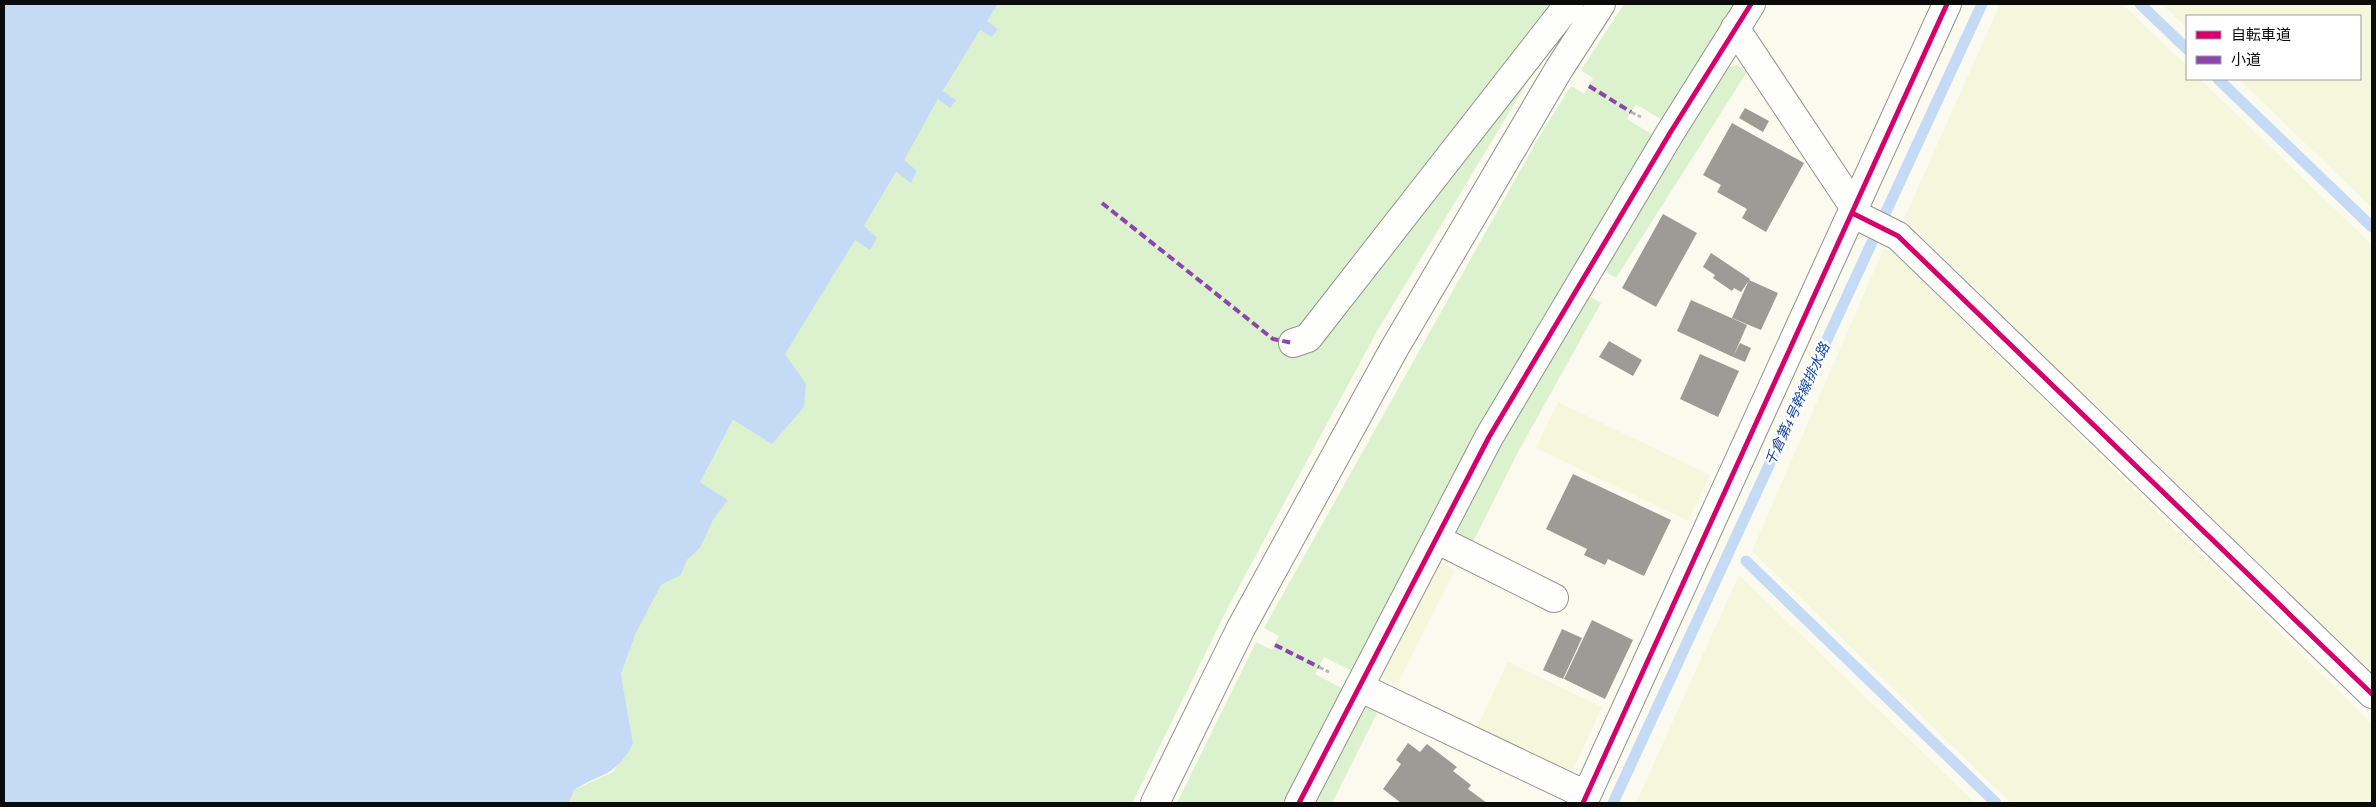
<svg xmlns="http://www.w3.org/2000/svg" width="2376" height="807" font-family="'Crimson Pro','Noto Sans JP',serif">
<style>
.farmland{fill:#f4f7db}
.green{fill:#dcf1ce}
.water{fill:#c4daf5}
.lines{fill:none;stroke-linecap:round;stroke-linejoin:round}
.stream{stroke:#c4daf5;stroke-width:11}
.building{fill:#9c9b95}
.minor-casing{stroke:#93938e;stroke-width:30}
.path{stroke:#b7b7b5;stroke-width:3;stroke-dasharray:5 2.5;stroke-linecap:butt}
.minor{stroke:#fefefd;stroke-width:28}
.quiet{stroke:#8e44ad;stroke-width:4;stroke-dasharray:8 4;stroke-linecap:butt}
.cycleway-casing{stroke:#fff;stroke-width:8}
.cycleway{stroke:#d6006c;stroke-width:5}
.labels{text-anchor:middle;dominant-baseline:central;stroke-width:5;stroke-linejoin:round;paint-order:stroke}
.water-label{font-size:14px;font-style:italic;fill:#12449f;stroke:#fff}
</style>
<rect width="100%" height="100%" fill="#fafaef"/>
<path class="farmland" d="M2000,4H2122L2187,66V79H2200L2372,245V672L1904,219Z
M2162,4H2372V208L2239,79H2360V16H2187V28Z
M1884,248L1896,254L2372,724V797L2366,803H2011L1752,551Z
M1558,402L1710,475L1688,521L1536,448Z
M1435,559L1455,570L1397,685L1377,675Z
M1739,575L1975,803H1636Z
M1508,662L1602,707L1572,772L1477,727Z"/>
<path class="green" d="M998,4H1555L1554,38L1376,333L1229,605L1132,803H569L574,790L613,772L633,744L621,674L635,635L661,585L681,575L687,560L700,548L713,520L728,500L700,482L733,420L772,444L806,383L785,354L855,239L870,250L864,226L896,172L911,183L917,171L903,160L938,99L955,100L943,92L980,29L992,37L998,29L987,21Z
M1624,4H1737L1665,122L1636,104L1627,119L1656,137L1354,672L1324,657L1315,674L1345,690L1286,803H1177L1256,642L1272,650L1279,636L1264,628L1539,137L1571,86L1584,94L1593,78L1581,70Z
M1737,65L1747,72L1616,278L1602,270L1720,69Z
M1586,294L1601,303L1518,452L1470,548L1451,537L1500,445Z
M1379,701L1382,703L1332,803H1310L1358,708Z"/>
<path class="water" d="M4,4H998L987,21L998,29L992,37L980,30L943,91L956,100L950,108L938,99L904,160L917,171L911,183L896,172L864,226L877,238L870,250L855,240L785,354L806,383L804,407L772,444L733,420L700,482L728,500L713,520L700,548L687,560L681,575L661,585L635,635L621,674L633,744C613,779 604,771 574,790L569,803H4Z"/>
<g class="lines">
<path class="stream" d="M2140,4L2187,49
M2218,79L2372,227
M1746,561L1996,803
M1613,803L1982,4"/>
</g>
<path class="building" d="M1745,108L1769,121L1763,132L1739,118Z
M1732,123L1804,163L1766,232L1742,218L1747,209L1717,192L1721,185L1703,175Z
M1663,214L1697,233L1656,307L1622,288Z
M1711,253L1750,279L1741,292L1734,288L1732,291L1713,278L1715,275L1703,267Z
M1749,280L1778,293L1761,330L1732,318Z
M1691,300L1747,325L1733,357L1677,331Z
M1609,341L1642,360L1633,376L1599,357Z
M1740,343L1751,348L1745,362L1733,357Z
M1700,354L1739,371L1718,417L1680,399Z
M1573,474L1671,520L1644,576L1608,559L1605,565L1584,555L1587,549L1546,529Z
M1592,620L1633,640L1605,699L1564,679Z
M1562,629L1582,638L1563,679L1543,670Z
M1408,743L1420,752L1427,744L1457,767L1453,771L1471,785L1468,789L1487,803H1401L1383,789L1401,764L1396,760Z"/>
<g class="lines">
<g class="minor-casing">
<path id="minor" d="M1735,28L1854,207
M1852,213L1898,236L2372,694
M1293,343L1308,338L1569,4
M1436,539L1554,598
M1359,687L1586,795
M1155,803L1241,628L1394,349L1559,69L1601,4
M1299,803L1489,437L1670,133L1751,4
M1583,803L1947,4"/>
</g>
<path class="path" d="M1631,112L1641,117
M1319,667L1329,672"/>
<use href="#minor" class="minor"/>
<path class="quiet" d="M1589,86L1631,112
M1102,203L1273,339L1293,343
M1275,645L1319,667"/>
<g class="cycleway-casing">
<path id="cycleway" d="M1852,213L1898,236L2372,694
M1299,803L1489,437L1670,133L1751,4
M1583,803L1947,4"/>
</g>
<use href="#cycleway" class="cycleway"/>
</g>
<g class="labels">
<g class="water-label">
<text transform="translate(1797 404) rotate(-65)">千倉第4号幹線排水路</text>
</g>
</g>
<rect width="2376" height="807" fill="none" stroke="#0b0b0b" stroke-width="10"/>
<rect x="2186" y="15" width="175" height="65" fill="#ffffff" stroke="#9d9d9d"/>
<rect x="2196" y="31" width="25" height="8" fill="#d6006c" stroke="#9d9d9d"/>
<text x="2231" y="40" font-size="15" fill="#0b0b0b">自転車道</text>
<rect x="2196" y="56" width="25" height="8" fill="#8e44ad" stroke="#9d9d9d"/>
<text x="2231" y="65" font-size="15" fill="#0b0b0b">小道</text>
</svg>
